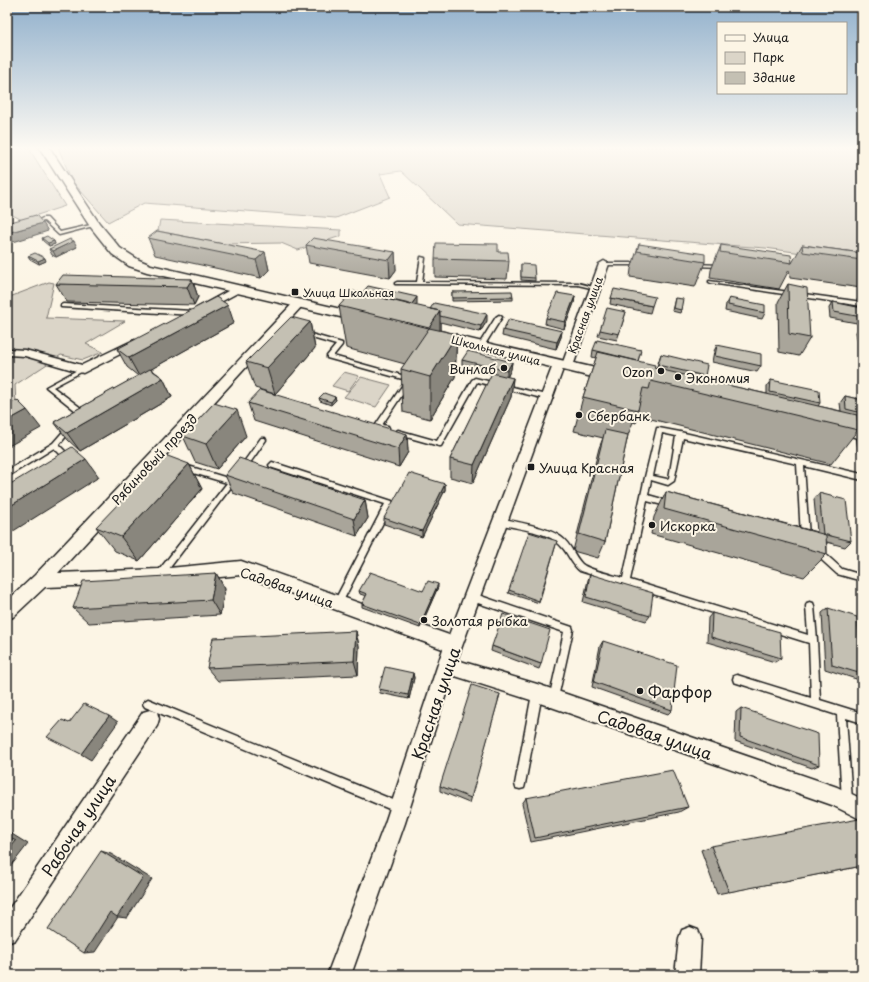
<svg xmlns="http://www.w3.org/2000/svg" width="869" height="982" font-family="'Playpen Sans',sans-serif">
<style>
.green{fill:#dbd5c8;stroke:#7c7872}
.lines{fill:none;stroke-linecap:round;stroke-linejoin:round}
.lane-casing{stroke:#1c1c1c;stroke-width:3}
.street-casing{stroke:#1c1c1c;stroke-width:3}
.secondary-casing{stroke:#1c1c1c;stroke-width:3}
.lane{fill:#fcf5e5;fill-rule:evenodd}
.street{fill:#fcf5e5;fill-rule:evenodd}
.secondary{fill:#fcf5e5;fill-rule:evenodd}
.wall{fill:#a9a59a;stroke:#1c1c1c}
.shaded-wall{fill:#89867d;stroke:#1c1c1c}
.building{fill:#c4c0b3;stroke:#1c1c1c}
.poi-dot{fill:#1c1c1c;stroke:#fcf5e5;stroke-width:1.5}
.labels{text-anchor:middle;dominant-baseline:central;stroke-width:4;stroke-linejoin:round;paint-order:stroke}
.far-poi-label{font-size:11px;fill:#1c1c1c;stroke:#fcf5e5;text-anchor:start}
.far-street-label{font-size:11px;fill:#1c1c1c;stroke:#fcf5e5}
.poi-label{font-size:13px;fill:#1c1c1c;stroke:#fcf5e5;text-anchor:start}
.street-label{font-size:13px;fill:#1c1c1c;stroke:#fcf5e5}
.near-poi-label{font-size:16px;fill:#1c1c1c;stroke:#fcf5e5;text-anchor:start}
.near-street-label{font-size:16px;fill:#1c1c1c;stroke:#fcf5e5}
</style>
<rect width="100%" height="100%" fill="#fcf5e5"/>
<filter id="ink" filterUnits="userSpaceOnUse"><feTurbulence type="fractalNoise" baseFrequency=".025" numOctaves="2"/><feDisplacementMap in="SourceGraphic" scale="8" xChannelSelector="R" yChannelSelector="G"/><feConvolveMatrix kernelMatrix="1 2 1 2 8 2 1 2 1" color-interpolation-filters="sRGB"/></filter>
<g filter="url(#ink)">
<path class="green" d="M7,147H28L65,206L22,220L7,212Z
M58,147H862V261L765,248L457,224L401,171L380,174L390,197L336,218L144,203L108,222L72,181Z
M160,220L341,230V236L298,250L281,243L223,244L158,231Z
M49,282L54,283L46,318L125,321L86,344L103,352L83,360L61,355L15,385L16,405L7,410V298Z
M344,372L359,376L348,391L332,386Z
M361,377L391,385L376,407L344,397Z"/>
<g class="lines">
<g class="lane-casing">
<path id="lane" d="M43,218H47L60,232L95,224L97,225L59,235L44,221L34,224L32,223Z
M421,257L425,258L422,282L578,283L597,288L595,289L578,285L395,284V283L397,282H417Z
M602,263H642L644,264L642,265H602Z
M692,264L722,265L724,266L722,267L694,266L692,265Z
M709,281L862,302V306L711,283L709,282Z
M63,304L192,311L195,313L192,315L61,307V305Z
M499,315L502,317L484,346L483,347H479L478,346L496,317Z
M304,332L342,343V345L333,356L412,378V380L382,425L388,426L389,428L388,430C385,431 377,429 375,426L406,380L327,358V356L336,345L302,335L301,334Z
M83,367L86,369L85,370L53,387L81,408L82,410L78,418H76L73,416L76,411L46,387Z
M475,378L546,395L549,397L546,399L477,382L441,446H439L396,434L395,432L398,430L437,441L472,380Z
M67,427H71L72,429L59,445L71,457L72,459L71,461H67L54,448L7,477V471L53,443Z
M657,428H659L680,432L862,474V480L804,466L809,537L808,539L805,540L802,539L801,537L797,464L683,438L674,481L668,485L651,480L648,495L673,502L674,504L673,506L670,507L647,501L630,580L808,635L806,606L807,603L810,602L813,603L814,606L817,640L820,700L862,713V723L846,718L852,800L851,804L847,805L843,804L842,800L837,715L737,683L734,682L733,679L734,676L737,675L811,698L809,643L580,571C571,564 568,552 559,544C545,530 515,529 496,523L495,521L496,519L499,518C517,522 547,527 561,537C571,544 574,556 582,564C589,570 613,575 623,578L645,477ZM662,433L676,436L669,478L667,479L653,476Z
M858,431H862V453L859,451L857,433Z
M261,438H265L266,440L245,470H241L240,468L241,466Z
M272,462L392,501L393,503L340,607L337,608L334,607L333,604L385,504L270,467L269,465Z
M185,465L234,480L235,482L162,578L159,579L156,578L155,576L156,574L227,483L183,470L182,468Z
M817,548L820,549L842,569L862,575V581L837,574L814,553L813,551L814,549Z
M472,593L572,627L573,630L557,702L554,704L551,702L549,699L564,632L469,600L468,597L469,594Z
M537,689L540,691L542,694L525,784L524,788L520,789L516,788L515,784L532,694L534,691Z
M148,699L403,804L404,808L403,812L399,813L145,707L143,704L145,701Z"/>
</g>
<g class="street-casing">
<path id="street" d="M604,261L609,264L573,366L571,369H563L457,660L537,684L837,787L862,799V820L832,805L537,702L452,675L405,823L351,975H327L385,823L443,649L241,575L159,583L45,587L13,617L7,619V601L35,575L295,301L299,300L304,303L303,305L58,573L159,569L241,561L449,635L553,365L555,362H563L599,264Z
M237,286L242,289L241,291L206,310H198L197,308Z
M134,340L138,341L140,343L138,345L83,373L25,356L7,355V349L25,350L82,365Z
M150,710L157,712L159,719L157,726L15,940L7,943V912L143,712Z
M690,927L698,930L701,938L699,975H675L679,938L682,930Z"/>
</g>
<g class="secondary-casing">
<path id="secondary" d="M39,147H49L99,223L120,248L139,260L151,265L371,316L373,319L371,322L366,323L147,272L129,266L112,254L89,225Z
M431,330L617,373L623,374L625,378L623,382L617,383L426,337L424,334L426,331Z
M832,420L862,427V439L826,430L823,426L826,422Z"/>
</g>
<use href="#lane" class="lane"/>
<use href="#street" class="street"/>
<use href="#secondary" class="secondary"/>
</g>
<path class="wall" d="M42,238L54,241L55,244L49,246L43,241Z
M148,238L265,252L269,270L261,278L155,255Z
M639,244L705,262L695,287L630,277L631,269Z
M306,245L395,252L396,270L390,278L309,263Z
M721,245L792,263L802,245L862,253V285L861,288L790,278L789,270L779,289L710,278L711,270Z
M77,247L56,257L52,255L49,249Z
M498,252L509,261L507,279L435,277V259Z
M28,256L46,261L39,264L30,259Z
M521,264L535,278V281L521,280Z
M192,279L198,297L194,305L67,302L56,284Z
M788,284L810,338L799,356L779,352L778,302Z
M452,292L513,297V300L452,301Z
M362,293L417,304L415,306L487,321L480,332L440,322V330L457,334L455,377L430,419L403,412L401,369L405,364L346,348L339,306Z
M575,296L574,303L564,329L545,324L546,318Z
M611,298L652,306L650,313L610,304Z
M675,298L681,310L680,313L672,311Z
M729,298L765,313L762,319L725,311L726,304Z
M833,302L862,308V324L830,318L829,308Z
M626,312L617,340L598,336L600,330Z
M310,322L315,348L275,394L255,388L246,362Z
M234,323L151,369L163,378L172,397L80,451L68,440L54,422L138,376L127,367L117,349Z
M861,326H862V356H860L856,332Z
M503,330L562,331L561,337L556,349L502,336Z
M717,345L761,366L757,372L712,362L714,351Z
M593,350H641L638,361L656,369L661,354L705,376L704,380L767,394V386L771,380L820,403L818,406L841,411L840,403L845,396L862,400V420L857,419L858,430L831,464L639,416L636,423L633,422L628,435L605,542L598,558L573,551L599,448L603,438L574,431L583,397L596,358L592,357Z
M462,360L512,362L511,369L507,377L513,378L511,397L473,483L450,477V459L492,374L462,366Z
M335,397L336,400L331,405L320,401L319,398Z
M248,403L407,434L408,452L399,467L254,421Z
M183,436H246L217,469L195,462Z
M189,464L202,489L139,561L115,551L96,527Z
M225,475L365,500L368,518L357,536L233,493Z
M445,484V490L422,537L384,524V518Z
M666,492L817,532L814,499L819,493L851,541L845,547L827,542V554L804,577L651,534L654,517Z
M557,541L539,603L508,593L509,590Z
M216,573L225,589L220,615L89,623L73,608Z
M590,574L650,616L646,621L583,602L588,580Z
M438,587L420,628L362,607V604L366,596L360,594L359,591H423Z
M828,608L862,663V675L856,679L825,669L822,613Z
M712,613L781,658L775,662L707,642L708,618Z
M356,631L359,646L358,675L218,681L207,668Z
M603,641L672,710L668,714L592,687L600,646Z
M492,646L541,664L539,669L491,651Z
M413,673L414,678L409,699L380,693L379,689Z
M500,694L469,803L440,791V786Z
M741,708L819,765L812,768L735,741L736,712Z
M526,798L688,807L679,812L531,842L522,804Z
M711,846L862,866L717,894L701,850Z"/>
<path class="shaded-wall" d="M43,223L48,231L7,244V233Z
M54,241L55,244L49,246L48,243Z
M74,241L77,247L56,257L53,251Z
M265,252L269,270L261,278L256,260Z
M395,252L396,270L390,278L389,260Z
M45,258L46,261L39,264L38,261Z
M192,279L198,297L194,305L187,287Z
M575,296L574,303L564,329L565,322Z
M417,297V304L409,314V308Z
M228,305L234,323L139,376L129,358Z
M440,311V354L429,328Z
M487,314V321L480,332L481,326Z
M310,322L315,348L275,394L267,368Z
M562,331L561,337L556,349L557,342Z
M457,334L455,377L430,419V377Z
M512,362L511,369L507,378V371Z
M163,378L172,397L80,451L67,433Z
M513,378L511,397L473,483L474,465Z
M335,397L336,400L331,405V402Z
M27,410L41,428L7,447V421Z
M237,410L246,436L217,469L206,444Z
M407,434L408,452L399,467L398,449Z
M86,459L99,477L7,535V508Z
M189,464L202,489L139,561L121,537Z
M445,484V490L422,537V531Z
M365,500L368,518L357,536L354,519Z
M216,573L225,589L220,615L211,600Z
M438,584V587L420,628V625Z
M356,631L359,646L358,675L354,661Z
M413,673L414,678L409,699L408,695Z
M109,716L118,722L91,760L81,754Z
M7,831L28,844L7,871Z
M101,851L111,854L152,879L127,918L118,917L95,952L84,953Z"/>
<path class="building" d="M36,215L43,223L7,233V223Z
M157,231L265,252L256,260L148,238Z
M47,236L54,241L48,243L42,238Z
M313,238L395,252L389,260L306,245Z
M70,239L74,241L53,251L49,249Z
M436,243L498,244V252H508L509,261L435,259Z
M639,244L705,254V262L637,251Z
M721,245L791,255L792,263L720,252Z
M802,245L862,253V260L803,252Z
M35,253L45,258L38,261L28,256Z
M521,264L534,265L535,278L521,277Z
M63,275L192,279L187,287L56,284Z
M788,284L807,288L810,338L789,334Z
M368,286L417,297L411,305L362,293Z
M614,289L655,297L652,306L611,298Z
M353,291L440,311L429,328L339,306Z
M512,291L513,297L452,298V292Z
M557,293L575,296L565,322L546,318Z
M216,297L228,305L129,358L117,349Z
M675,298L683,299L681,310L673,308Z
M729,298L765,305V313L728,305Z
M833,302L862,308V317L834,312Z
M434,303L487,314L481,326L440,316V311L430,309Z
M607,308L626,312L619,334L600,330Z
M291,317L310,322L267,368L246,362Z
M509,319L562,331L557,342L503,330Z
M429,328L457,334L430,377L401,369Z
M597,340L641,350L638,361L593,350Z
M717,345L761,354V366L715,356Z
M468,351L512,362L507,371L462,360Z
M598,352L655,365L654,368L857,415L858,430L651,381L649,389L643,388L638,410L583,397Z
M661,354L707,365L705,376L658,365Z
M150,369L163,378L67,433L54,422Z
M492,373L513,378L474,465L450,459Z
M771,380L819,390L820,403L770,392Z
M260,390L407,434L398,449L248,403Z
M324,393L335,397L331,402L319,398Z
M845,396L862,400V413L846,409Z
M17,400L27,410L7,421V406Z
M214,403L237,410L206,444L183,436Z
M605,430L628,435L605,542L579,534Z
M72,447L86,459L7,508V486Z
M165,455L189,464L121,537L96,527Z
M239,458L365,500L354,519L225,475Z
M409,473L445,484L422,531L384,518Z
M666,492L826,535L827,554L664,509Z
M819,493L846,500L851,541L823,534Z
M529,532L557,541L539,601L509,590Z
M370,572L423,591L428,581L438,584L420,625L362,604L367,594L359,591Z
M216,573L211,600L73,608L83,581Z
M590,574L653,593L650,616L586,597Z
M828,608L857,617L862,663V674L832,665Z
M712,613L780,632L781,658L711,637Z
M503,614L550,630L541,664L492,646Z
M356,631L354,661L207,668L213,638Z
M603,641L677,665L672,710L594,682Z
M385,667L413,673L408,695L379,689Z
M472,685L500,694L471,798L440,786Z
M84,704L109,716L81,754L47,737L62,720L69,723Z
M741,708L818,734L819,765L740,737Z
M673,770L688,807L535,838L526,798Z
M859,819L862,825V866L729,892L711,846Z
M7,836L16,841L7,852Z
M101,851L143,877L117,917L110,912L84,953L48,929Z"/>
</g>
<linearGradient id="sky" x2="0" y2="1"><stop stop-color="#91b0cc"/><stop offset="0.52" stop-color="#fefaf3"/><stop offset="1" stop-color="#fefaf3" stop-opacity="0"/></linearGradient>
<rect width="869" height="285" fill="url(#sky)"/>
<g class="poi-dot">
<rect x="291" y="288" width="8" height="8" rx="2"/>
<circle cx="504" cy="368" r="4"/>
<circle cx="661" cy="371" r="4"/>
<circle cx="678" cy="377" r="4"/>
<circle cx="579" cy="415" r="4"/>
<rect x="527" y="463" width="8" height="8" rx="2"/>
<circle cx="652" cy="525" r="4"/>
<circle cx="424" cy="620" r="4"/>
<circle cx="640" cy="691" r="4"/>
</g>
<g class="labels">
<g class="far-poi-label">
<text x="303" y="292">Улица Школьная</text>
</g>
<g class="far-street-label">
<text transform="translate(585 315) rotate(-70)">Красная улица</text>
<text transform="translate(496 350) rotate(14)">Школьная улица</text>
</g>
<g class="poi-label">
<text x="496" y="368" text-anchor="end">Винлаб</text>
<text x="653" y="371" text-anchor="end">Ozon</text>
<text x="686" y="377">Экономия</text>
<text x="587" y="415">Сбербанк</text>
<text x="539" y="467">Улица Красная</text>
<text x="660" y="525">Искорка</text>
<text x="432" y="620">Золотая рыбка</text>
</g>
<g class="street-label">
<text transform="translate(154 459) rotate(-47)">Рябиновый проезд</text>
<text transform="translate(287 587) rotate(19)">Садовая улица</text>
</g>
<g class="near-poi-label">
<text x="648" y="691">Фарфор</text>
</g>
<g class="near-street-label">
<text transform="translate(435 703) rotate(-71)">Красная улица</text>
<text transform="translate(655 734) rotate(19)">Садовая улица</text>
<text transform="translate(78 825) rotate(-56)">Рабочая улица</text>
</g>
</g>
<rect width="869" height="982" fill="none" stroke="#fcf5e5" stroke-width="24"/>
<rect x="12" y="12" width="845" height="958" fill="none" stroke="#1c1c1c" stroke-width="1.5" filter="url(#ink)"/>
<rect x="717" y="22" width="130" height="72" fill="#fcf5e5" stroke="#a29e95"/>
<rect x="725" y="35" width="20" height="6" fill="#fcf5e5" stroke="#a29e95"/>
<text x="753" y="42" font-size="12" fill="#1c1c1c">Улица</text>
<rect x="725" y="52" width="20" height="12" fill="#dbd5c8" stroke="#a29e95"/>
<text x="753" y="62" font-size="12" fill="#1c1c1c">Парк</text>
<rect x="725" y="72" width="20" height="12" fill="#c4c0b3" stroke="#a29e95"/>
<text x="753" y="82" font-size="12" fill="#1c1c1c">Здание</text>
</svg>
